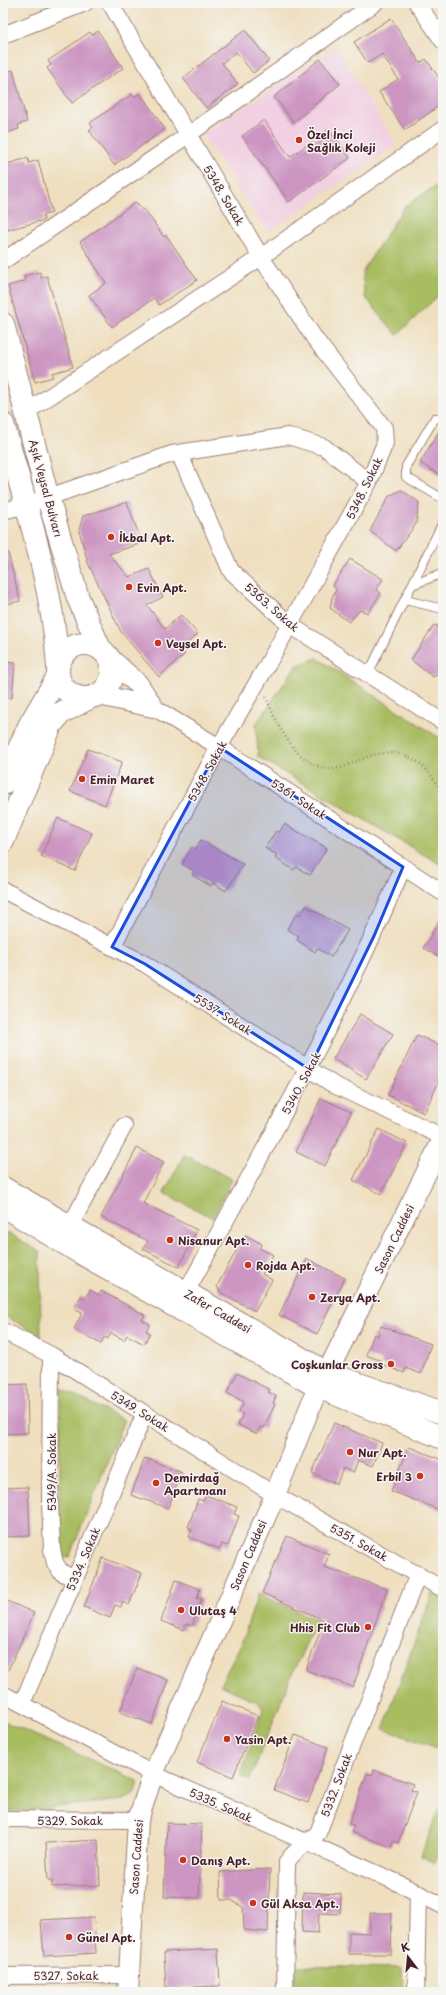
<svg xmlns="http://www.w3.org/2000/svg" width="446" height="1995" font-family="'Playpen Sans',sans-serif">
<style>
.built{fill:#f1d0e2}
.green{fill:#a8bc60;stroke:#796e46}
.building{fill:#cc95c2}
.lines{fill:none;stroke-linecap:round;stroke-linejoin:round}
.service-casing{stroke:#9c7f75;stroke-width:10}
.minor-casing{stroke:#9c7f75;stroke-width:18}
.tertiary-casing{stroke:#9c7f75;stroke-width:22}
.secondary-casing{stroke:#9c7f75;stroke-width:24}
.path{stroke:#9c7f75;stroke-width:2.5;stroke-dasharray:1 3;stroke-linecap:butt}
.service{stroke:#fff;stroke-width:8}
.minor{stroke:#fff;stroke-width:16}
.tertiary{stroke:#fff;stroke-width:20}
.secondary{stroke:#fff;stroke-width:22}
.marked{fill:#1d4ed8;fill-opacity:0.2;stroke:#1d4ed8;stroke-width:3;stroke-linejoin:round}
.poi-dot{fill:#c8321e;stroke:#f6f6f2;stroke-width:1.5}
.labels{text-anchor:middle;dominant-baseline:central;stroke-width:3;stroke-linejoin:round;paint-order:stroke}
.poi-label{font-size:11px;font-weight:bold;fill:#4a1f2b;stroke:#f6f6f2;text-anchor:start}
.street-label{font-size:11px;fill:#4a1f2b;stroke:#f6f6f2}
</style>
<rect width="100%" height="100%" fill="#f6f6f2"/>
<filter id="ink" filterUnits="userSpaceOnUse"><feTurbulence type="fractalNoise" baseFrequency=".025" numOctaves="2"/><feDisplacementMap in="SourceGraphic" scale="8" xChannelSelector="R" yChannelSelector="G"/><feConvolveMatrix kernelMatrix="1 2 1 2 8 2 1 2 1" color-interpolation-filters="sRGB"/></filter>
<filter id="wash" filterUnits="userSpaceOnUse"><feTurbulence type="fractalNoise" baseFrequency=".012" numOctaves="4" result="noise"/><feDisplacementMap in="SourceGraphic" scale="16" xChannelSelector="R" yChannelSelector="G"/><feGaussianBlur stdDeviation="0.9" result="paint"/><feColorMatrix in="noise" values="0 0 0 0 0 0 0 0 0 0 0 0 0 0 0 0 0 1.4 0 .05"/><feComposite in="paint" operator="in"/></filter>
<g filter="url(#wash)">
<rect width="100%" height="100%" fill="#efdfbf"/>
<path class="built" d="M336,46L396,145L268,232L202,135Z"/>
<path class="green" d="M443,181V291L397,335L365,297L362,272L404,207Z
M317,658L443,740V866L258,757L256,724L296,666Z
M184,1155L232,1179L213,1218L164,1193Z
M7,1232L40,1252L41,1336L3,1315V1239Z
M61,1388L124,1420L69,1558L59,1556Z
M433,1591L443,1597V1750L383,1729Z
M258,1594L317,1620L293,1672L250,1780L240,1776L263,1709L258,1702L220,1685L241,1644Z
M3,1721L138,1781C136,1791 134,1797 124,1800L19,1811H3Z
M443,1797V1841L434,1863L421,1856Z
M294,1966L402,1968L403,1992H294Z"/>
<g id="blocks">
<path class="building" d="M391,18L420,63L426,59L443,84V103L405,130L379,92L398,79L382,54L368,63L354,42Z
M245,30L269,61L253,73L236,52L222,63L238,84L206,108L183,78Z
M98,31L123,68L72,103L47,68L51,65L48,61L90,32L92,35Z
M320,59L340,84L294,122L274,97Z
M13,70L27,122L18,125L19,129L3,134V72Z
M140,93L165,129L114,165L89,130L93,127L90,123L132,94L134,97Z
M264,120L290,157L329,129L350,158L289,202L242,136Z
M28,158L29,163L38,160L52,213L43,215L44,220L7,230V226L3,227V165Z
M136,202L141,209L145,210L164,237L166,235L197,280L159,305L154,298L112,327L89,295L106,283L80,242Z
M40,272L41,278L47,276L73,367L52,373L53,377L35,382L8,286L25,281L24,276Z
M443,424V477L420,463Z
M401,490L419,502L416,524L396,551L370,531L389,496Z
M127,502L142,543L109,554L129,577L149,569L163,597L147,605L165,629L181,615L198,634L180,649L185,654L159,677L121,632L88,563L79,530L83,516Z
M3,552H8L20,601L3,605Z
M350,559L383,579L376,590L381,593L368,613L360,610L349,622L330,608L332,597L336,590L333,585Z
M434,625L443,628V671L433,677L411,660Z
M3,662L15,663L12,698H3Z
M88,749L122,762L105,805L70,791Z
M58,818L92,833L75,871L41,856Z
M284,824L327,848L310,875L296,867L294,870L275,858L277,855L265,848L276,831L279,833Z
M201,840L243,864L226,891L213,883L211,886L192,875L194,871L182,864L192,847L195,849Z
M306,906L348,930L331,957L317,948L315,952L297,940L299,936L287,929L297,913L300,915Z
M443,915V959L423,948Z
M360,1014L393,1034L366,1079L333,1059Z
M417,1035L443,1047V1073L424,1113L388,1095Z
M321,1098L351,1112L325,1166L296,1152Z
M379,1129L407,1143L381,1194L353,1180Z
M137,1148L164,1162L143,1203L197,1230L179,1267L143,1249L148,1241L101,1217Z
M245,1235L262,1244L259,1248L273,1255L262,1274L272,1280L255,1311L220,1292L217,1286Z
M307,1259L345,1278L317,1334L279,1315Z
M90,1290L99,1295L101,1291L145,1315L142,1320L150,1324L146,1331L150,1333L144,1344L127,1335L124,1340L111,1333L108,1339L104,1337L101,1344L74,1329L82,1313L74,1309L81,1296L85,1299Z
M381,1326L431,1344L421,1374L406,1368L404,1373L381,1364L382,1361L366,1355L374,1334L378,1336Z
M237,1373L270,1390L268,1392L276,1396L273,1403L275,1404L264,1428L260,1427L257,1434L238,1425L243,1414L239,1411L244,1402L227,1393Z
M27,1384L28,1433L3,1434V1385Z
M334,1423L382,1443L373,1466L358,1460L353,1473L343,1468L337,1484L312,1473Z
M409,1447L443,1460V1511L391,1491Z
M145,1458L182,1472L168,1508L131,1495Z
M28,1487L30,1536L3,1537V1488Z
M206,1495L237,1507L234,1514L239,1516L228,1546L222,1544L220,1549L189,1537L192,1530L188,1527L198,1499L203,1501Z
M287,1536L329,1554L324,1567L387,1589L353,1687L306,1670L324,1620L262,1593Z
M103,1558L142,1573L129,1605L123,1602L121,1607L115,1605L110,1618L84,1607Z
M176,1580L200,1589L197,1599L202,1598L192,1626L186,1624L184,1630L161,1621Z
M3,1599L34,1613L3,1681Z
M137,1668L168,1680L152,1724L120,1712Z
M222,1701L258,1716L233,1777L197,1762Z
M295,1735L328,1747L308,1803L274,1790Z
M374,1770L413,1784L411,1790L417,1792L398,1843L393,1841L391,1847L351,1832L354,1825L349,1824L367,1773L372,1775Z
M167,1823L202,1824L199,1898L164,1897Z
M98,1840L100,1885L52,1887V1880H48L46,1843Z
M270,1869L268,1932L244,1930L243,1907L231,1900H221L220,1872Z
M303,1892L341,1894L340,1914L319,1913L318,1933L302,1932Z
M370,1913H392L391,1954H349V1932L370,1933Z
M94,1917L96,1953L44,1956L41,1920Z
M218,1949L220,1986L166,1988L164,1952Z"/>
</g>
</g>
<g filter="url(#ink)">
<use href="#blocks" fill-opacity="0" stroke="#9c7f75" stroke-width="1"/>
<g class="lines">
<g class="service-casing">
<path id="service" d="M443,419L435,418L406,466V477L443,499
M412,585L443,573
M405,600L443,609
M368,674L443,522"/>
</g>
<g class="minor-casing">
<path id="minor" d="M110,3L261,257L315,339L384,428L385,443L369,482L265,669L219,747L112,947
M417,3L443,41
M3,35L85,3
M3,261L188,135L375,3
M26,412L261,257L443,129
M179,453L231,571L290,625L443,722
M3,511L26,505L172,454L288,436L324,447L369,482
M153,707L219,747L443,893
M3,890L145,964L334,1085L443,1137
M70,1226L124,1126
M186,1292C263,1153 341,1014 403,867
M3,1331L51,1355L275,1495L443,1589
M51,1355L50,1503L52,1549L55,1563L61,1572L74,1579
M3,1694L153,1774L396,1882L443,1906
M22,1704L145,1413
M3,1819L138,1820
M3,1976L129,1975
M285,1992L287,1862C295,1849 306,1844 318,1833L418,1574
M416,1992L418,1893"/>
</g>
<g class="tertiary-casing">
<path id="tertiary" d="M99,695L153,707L138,684L106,655
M128,1992L138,1820L153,1774L275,1495L318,1387L327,1373L443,1139"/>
</g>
<g class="secondary-casing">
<path id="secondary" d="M3,324L48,498L78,598L100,649
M3,424C25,503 53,584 58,667
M58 671a27 27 0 1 1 54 0a27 27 0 1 1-54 0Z
M3,784L30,724L58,676
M3,841L51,725L61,713L89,698
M3,1188L327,1373L443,1413
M3,1206L79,1252L318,1387L443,1438"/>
</g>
<path class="path" d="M266,697C276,721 291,756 318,766C339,774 351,762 370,756C405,744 434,767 443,800"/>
<use href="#service" class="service"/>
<use href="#minor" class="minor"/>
<use href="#tertiary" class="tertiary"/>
<use href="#secondary" class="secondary"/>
</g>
</g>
<path class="marked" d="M219,747L403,867L374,936L309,1069L145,964L112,947Z"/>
<g class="poi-dot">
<circle cx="299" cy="140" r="4"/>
<circle cx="111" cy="537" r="4"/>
<circle cx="129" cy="587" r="4"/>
<circle cx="158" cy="643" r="4"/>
<circle cx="82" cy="779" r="4"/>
<circle cx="170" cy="1240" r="4"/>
<circle cx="248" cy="1265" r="4"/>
<circle cx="312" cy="1297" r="4"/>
<circle cx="391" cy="1364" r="4"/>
<circle cx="350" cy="1452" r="4"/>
<circle cx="420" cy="1476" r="4"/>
<circle cx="156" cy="1483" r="4"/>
<circle cx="181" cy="1610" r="4"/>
<circle cx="368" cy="1627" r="4"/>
<circle cx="227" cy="1739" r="4"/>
<circle cx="183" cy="1860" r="4"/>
<circle cx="253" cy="1903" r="4"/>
<circle cx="69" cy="1937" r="4"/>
</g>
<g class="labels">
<g class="poi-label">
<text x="307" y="134">Özel İnci<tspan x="307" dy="13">Sağlık Koleji</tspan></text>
<text x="119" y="537">İkbal Apt.</text>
<text x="137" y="587">Evin Apt.</text>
<text x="166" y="643">Veysel Apt.</text>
<text x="90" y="779">Emin Maret</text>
<text x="178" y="1240">Nisanur Apt.</text>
<text x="256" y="1265">Rojda Apt.</text>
<text x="320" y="1297">Zerya Apt.</text>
<text x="383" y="1364" text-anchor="end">Coşkunlar Gross</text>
<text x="358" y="1452">Nur Apt.</text>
<text x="412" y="1476" text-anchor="end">Erbil 3</text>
<text x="164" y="1477">Demirdağ<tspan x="164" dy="13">Apartmanı</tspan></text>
<text x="189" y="1610">Ulutaş 4</text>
<text x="360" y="1627" text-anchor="end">Hhis Fit Club</text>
<text x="235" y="1739">Yasin Apt.</text>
<text x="191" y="1860">Danış Apt.</text>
<text x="261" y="1903">Gül Aksa Apt.</text>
<text x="77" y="1937">Günel Apt.</text>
</g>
<g class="street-label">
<text transform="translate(224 195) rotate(59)">5348. Sokak</text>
<text transform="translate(46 488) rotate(75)">Aşık Veysal Bulvarı</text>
<text transform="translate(364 488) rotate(-64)">5348. Sokak</text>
<text transform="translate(272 607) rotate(41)">5363. Sokak</text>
<text transform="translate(207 771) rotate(-61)">5348. Sokak</text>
<text transform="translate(299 799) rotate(33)">5361. Sokak</text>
<text transform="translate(223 1014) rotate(32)">5537. Sokak</text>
<text transform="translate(301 1083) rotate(-62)">5340. Sokak</text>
<text transform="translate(394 1239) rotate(-64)">Sason Caddesi</text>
<text transform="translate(218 1311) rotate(30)">Zafer Caddesi</text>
<text transform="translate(140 1411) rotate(32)">5349. Sokak</text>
<text transform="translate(51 1472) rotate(-90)">5349/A. Sokak</text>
<text transform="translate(359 1542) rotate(29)">5351. Sokak</text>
<text transform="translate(248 1555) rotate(-67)">Sason Caddesi</text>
<text transform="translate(83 1559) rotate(-67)">5334. Sokak</text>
<text transform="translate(336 1785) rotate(-69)">5332. Sokak</text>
<text transform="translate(221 1805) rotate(24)">5335. Sokak</text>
<text x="70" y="1820">5329. Sokak</text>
<text transform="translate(136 1857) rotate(-86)">Sason Caddesi</text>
<text x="66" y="1975">5327. Sokak</text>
</g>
</g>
<rect width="446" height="1995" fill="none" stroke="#f6f6f2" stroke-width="16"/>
<g transform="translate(408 1957) rotate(344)" stroke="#f6f6f2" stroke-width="3" paint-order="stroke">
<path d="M0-3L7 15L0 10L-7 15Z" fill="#4a1f2b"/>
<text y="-6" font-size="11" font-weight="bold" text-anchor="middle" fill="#4a1f2b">K</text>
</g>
</svg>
